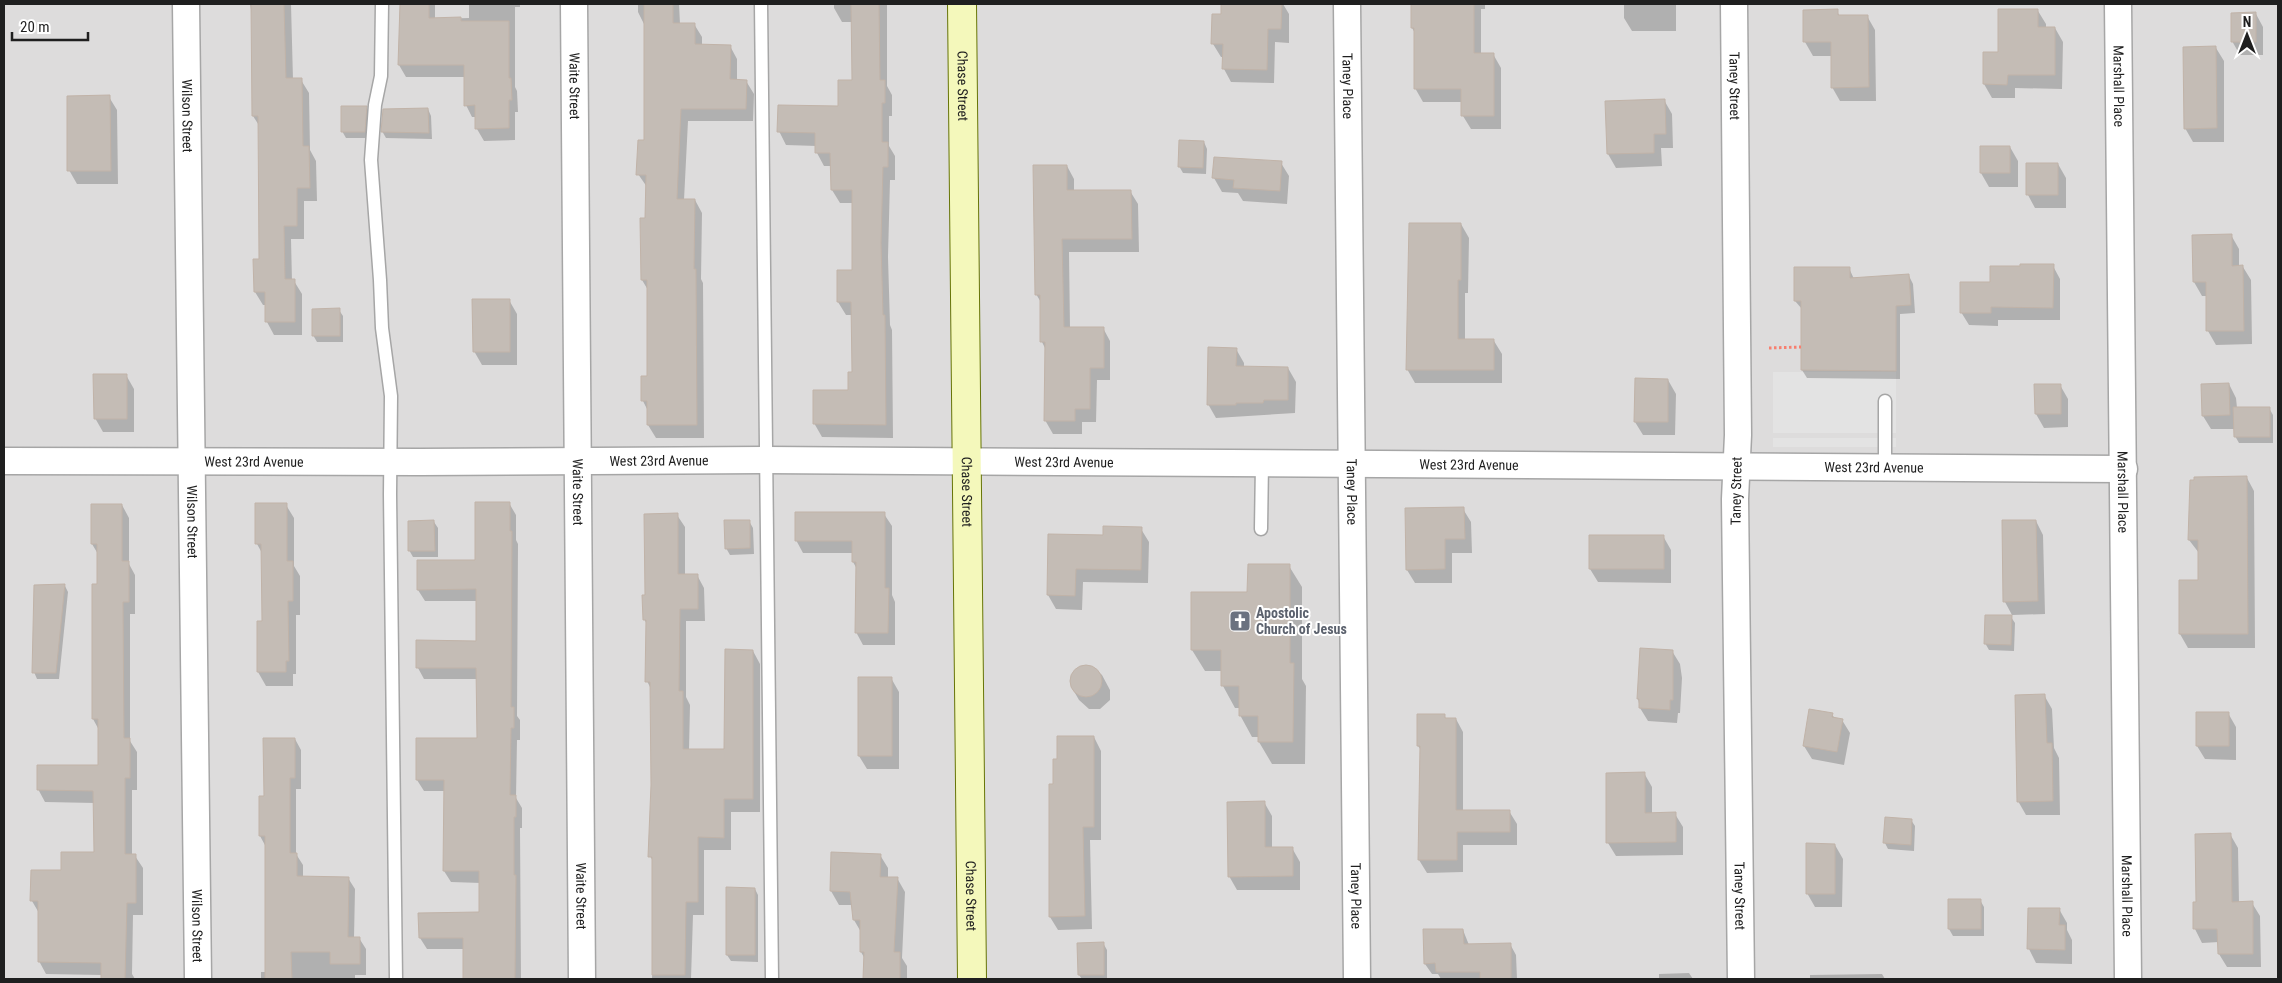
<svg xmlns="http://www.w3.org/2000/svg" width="2282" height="983" font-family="'Roboto Condensed',sans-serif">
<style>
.residential{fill:#dddcdc}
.parking{fill:#e3e3e3}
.shadow{fill:#0003}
.building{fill:#c4bcb5;stroke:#c1b3a8}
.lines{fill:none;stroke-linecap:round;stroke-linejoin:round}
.lane-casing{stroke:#a6a6a6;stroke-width:15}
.street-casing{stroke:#a6a6a6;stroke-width:29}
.secondary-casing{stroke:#677507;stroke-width:30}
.path{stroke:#f77f6f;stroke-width:3;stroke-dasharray:2.5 2.5;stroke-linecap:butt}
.lane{stroke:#fff;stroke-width:12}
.street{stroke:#fff;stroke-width:26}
.secondary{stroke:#f4f8bb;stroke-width:28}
.labels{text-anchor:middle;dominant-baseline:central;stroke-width:4;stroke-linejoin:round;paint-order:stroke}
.street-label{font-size:14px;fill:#1f1f1f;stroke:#fff}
.worship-label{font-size:14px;font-weight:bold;fill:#5b616d;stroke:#fff;text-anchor:start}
</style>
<rect width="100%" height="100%" fill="#f0ece5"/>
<path class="residential" d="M4,4H2278V979H4Z"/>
<path class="parking" d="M1773,372H1896V433H1773Z
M1773,438H1896V447H1773Z"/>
<path class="shadow" d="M250,4H291L293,80H301L309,93L310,150L316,161L317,201H304V239H291L292,281H294L302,294V335H274L267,322L266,305H263L255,292L261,261L260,127L253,116L252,15Z
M400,4H435V19L469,18V4H520V7H515V87L517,91L518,112H515V140L484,141L477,129V117H472L466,105L465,77H406L399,65Z
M638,4H679L680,24H694L702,37V46H730L737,59V81H746L754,94L753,121H688L684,200H695L702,213L701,279L703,283L704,438H656L648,425V411L643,401L648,377V290L642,280L647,187L638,174L645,141V26L638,12Z
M834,4H887V86L892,95V116H889V146L895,156V180H890L888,257L890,325L892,330L893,438L822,437L814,423L850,391L853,374L852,315H846L838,302L854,271L853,203H840L832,190V166H824L817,153V146L786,145L779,131L840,107L853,82L852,22H842L834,8Z
M1222,4H1283L1289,14V43L1275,42L1274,83L1231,82L1224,69V57H1221L1213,44L1222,15Z
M1412,4H1485V9H1481V54H1493L1501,68V129H1471L1463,116V102H1423L1415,88V33L1412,28Z
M1624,4H1676V31H1632L1624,18Z
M1837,11L1840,17L1867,16L1875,30L1876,101H1840L1832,87V56H1813L1805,42Z
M2038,11L2046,24V28H2055L2063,42L2062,89L2015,88V98H1992L1984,84L1999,53Z
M2256,14L2263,27V55H2240L2232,41Z
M2216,48L2224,61V142H2193L2185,128Z
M109,97L117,110L118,184H77L69,170Z
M1664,100L1672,114L1673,148H1661L1662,166L1616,168L1608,154Z
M366,107L370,114L368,138H346L342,131Z
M428,109L431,116L432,139L386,138L382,131Z
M1204,142L1207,149L1206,174L1183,173L1179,166Z
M1981,147H2010L2018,161V187H1989L1981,173Z
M1215,158L1281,163L1289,176L1287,204L1243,201L1238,193L1222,192L1214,178Z
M2058,164L2066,178V208H2035L2028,195Z
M1067,166L1074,179V191H1130L1138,204L1139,252H1069L1070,328H1103L1110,341V380H1097L1096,422H1082V434H1053L1045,420L1046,350L1042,342V304L1036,294Z
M1461,224L1469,238L1468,293H1465V341H1494L1502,354V383H1415L1407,369Z
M2231,235L2239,249V267H2243L2251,280L2252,344L2216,345L2208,331L2207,296H2202L2194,282V236Z
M2053,266L2060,279V320H1998V326L1969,325L1961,312L1991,283Z
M1849,268L1854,279L1909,276L1913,284L1915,313L1900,314V379L1807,378L1802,370V309L1795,301Z
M509,300L517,314V365H482L474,351Z
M339,310L343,316V342H317L313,335Z
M1236,349L1244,363V367L1288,368L1296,382L1295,413L1216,418L1208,404Z
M126,375L134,389V432H103L95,418Z
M1668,380L1676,394L1675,435H1643L1635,422Z
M2229,384L2236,398L2237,408H2269L2273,415V443H2239L2235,436V429H2211L2203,416Z
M2036,385H2060L2068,399V427L2044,428L2036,414Z
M2247,478L2254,491L2255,648H2188L2180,634L2199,581V553L2189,540Z
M509,503L516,515V540L518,544L517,716L520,720V740H517L516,798L522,808V828H520L521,979H464V949H427L420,938L481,913V883L451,882L444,871L445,791H424L417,780L478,739L477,679H424L418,668L477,642V601H425L418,590L477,561Z
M92,505H122L129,518V564L135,575V614H130V741L137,752V790H132V856H135L143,868V915H133L132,974L135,979H102V975L46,974L39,961V913L32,901L62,871L95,854V803L45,802L38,789L99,767V730L93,719L98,585V554L92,544Z
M286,505L294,518V566L300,576V615H296V674H293V686H266L258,672L263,622L262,553L257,544Z
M1463,509L1471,522L1472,553H1452V583H1415L1407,570Z
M884,514L892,526V595L895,602V645H863L856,632L857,569L853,562V553H803L796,540Z
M677,515L685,527V575H697L704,588L705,621H686V697L690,705L689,750H725L753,651L760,664V812H731V850H704V915H693L691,979H652L654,902V863L650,856L652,837L651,689L647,681L648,626L644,619L646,597Z
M749,521L753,528L754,554L730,555L726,548Z
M2036,521L2043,535L2045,614L2012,615L2005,602Z
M434,522L438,528V557H413L409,550Z
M1141,529L1149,542L1148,583L1083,582L1082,610L1056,609L1048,595L1049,535L1104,536Z
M1663,536L1671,550V583L1598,582L1590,569Z
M1289,566L1302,587V679L1306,686L1305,764H1272L1259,742V737H1252L1240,715V708H1235L1223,686V671H1205L1192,650L1248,594Z
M65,586L68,592L59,679H37L34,672Z
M2011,617L2015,623L2014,651L1989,650L1985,643Z
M1672,651L1680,664L1682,678L1680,713H1678L1677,723L1648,721L1640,708L1638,699Z
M1081,667H1092L1102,675L1110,690V700L1100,709H1089L1079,700L1071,686V676Z
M891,678L899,692V769H867L859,756Z
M2044,695L2052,709L2054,748L2059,758L2060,815H2026L2018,801Z
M2228,713L2236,727V760L2205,759L2197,746Z
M1444,715L1446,719H1456L1463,732V811H1509L1517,824V845H1463V872L1427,873L1419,860L1421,750L1418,746Z
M1832,715L1835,718L1842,720L1850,733L1844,765L1812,759L1804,746Z
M1094,737L1101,751V840H1090L1092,929L1058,930L1050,917L1054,785L1058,760Z
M295,739L301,750V789H296V854L303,865V877L348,878L355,889L354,938H359L366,949V975H355V979H261V972H266V847L260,836L265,797Z
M1644,773L1652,787V814H1675L1683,827V855L1616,856L1608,843Z
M1264,802L1272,816V848H1292L1300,862V890H1237L1229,876Z
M1911,820L1915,826L1914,851L1888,849L1885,843Z
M2230,834L2238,848L2239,903H2252L2260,916L2261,967H2227L2219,954V942L2202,943L2195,929L2194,903H2197Z
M1835,845L1843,859L1842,907H1815L1807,893Z
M832,854L880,855L888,868V878H897L905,892L902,958L907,966V979H865V959L861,952V932L854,920L853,905H839L831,891Z
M755,889L758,895V962L731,961L727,955Z
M1949,900H1980L1984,907V936H1953L1949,929Z
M2029,909H2059L2067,923V930L2072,940V964L2036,963L2029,949Z
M1463,930L1469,945L1510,944L1516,955L1517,979H1441L1438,974H1432L1425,964Z
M1103,943L1107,950V979H1082L1079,975Z
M1689,973L1693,979H1659V974Z
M1882,974L1885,979H1810V975Z"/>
<path class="building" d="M251,4H284L286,78H302L303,146H309L310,188H297V226H284L285,279H295V322H265V292H254L253,259H259L258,116H252Z
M400,4H429V18L461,17V21H509V78H511L512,100H509V128L475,129V105L464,106V65H398Z
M644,4H673V23H695V44L731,45L730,79L747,80L746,109H681L677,199H695L694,269H696L697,425H647V401H641V376H647V280H641L640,218H645L646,175H636L638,140H644Z
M851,4H879L880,80H885V103H882V142H888V167H883L881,243L883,315H885L886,425L813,424V390H848V372H852L851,302H837V270H852V190H831L830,153H815V133L777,132L778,105L838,106V80H852Z
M1221,4H1282L1281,29H1268L1267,70L1222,69L1223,44H1211L1212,14H1221Z
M1411,4H1474V53H1494V116H1461V89H1414V28H1411Z
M1838,9V15H1868L1869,87L1831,88V42H1803V10Z
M1998,9H2038V27H2055V75H2008L2007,85L1983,84V52H1998Z
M2256,12V42H2231V13Z
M2216,46L2217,128L2184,129L2183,47Z
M110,95L111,171H67V96Z
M1665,99L1666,134H1654V153L1607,154L1605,101Z
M341,106H367L365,132H341Z
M428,108L429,133L381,132L383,109Z
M1179,140L1204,141L1203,168L1178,167Z
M1980,146H2010V173H1980Z
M1214,157L1282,161L1280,191L1233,188L1234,180L1212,178Z
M2026,163H2058V195H2026Z
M1033,165H1067V190H1131L1132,239H1062L1064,327H1104V368H1090V409H1075V421H1044L1045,342H1040V295H1035Z
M1409,223H1461V280H1458V339H1494V370H1406Z
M2232,234V266L2243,265L2244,331H2206V282H2193L2192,235Z
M2020,264H2054L2053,308L1991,307V313H1960V282H1990V266H2020Z
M1794,267H1850V278L1909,274L1911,305L1896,306V371L1801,370V301H1794Z
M472,299H510V352H473Z
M340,308V336H312V309Z
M1208,347L1237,348L1236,366L1288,367V400H1264L1263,403H1236V405H1207Z
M93,374H127V419H94Z
M1635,378L1668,379V422H1634Z
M2229,383L2230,415L2202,416L2201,384Z
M2034,384H2061V414H2035Z
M2233,407H2270V437H2234Z
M2247,476L2248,634H2179V580H2198V540H2188L2190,480H2194V477Z
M475,502H510V531H512L511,707H514V728H511L510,795H516V817H514V875H516L515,979H463V938H419L418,913L479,912V871H443L444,780H416V738H477L476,668H416V640L476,641V589L417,590V560H475Z
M255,503H287V561H293V601H288L289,661H286V672H257V621H262L261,544H255Z
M91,504H122V561H129V602H123L124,738H130V778H125V854H136V903H127L125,979H101V963L38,962V901H30L31,870H61V852H94L93,791L37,790V765H98V719H92V584H97V544H91Z
M1464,507L1465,539H1445V569L1406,570L1405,508Z
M795,512H885V588H889L888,633H855L856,562H852V541H795Z
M678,513V574H698V609H680L679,691H683V749H724L725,649L753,650V799H724V838L698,837V902H686L685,975H652V857H648L651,785L650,682H645L646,620H643L642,595H645L644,514Z
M434,520L435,551H408V521Z
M724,520H750V548L725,549Z
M2002,520H2036L2038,601L2003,602Z
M1103,526L1142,527L1141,570L1076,569L1075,596L1047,595L1048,534L1103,535Z
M1589,535H1664V569H1589Z
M1248,564H1290V663H1294L1293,742H1258V716H1239V686H1221V650H1191V592H1247Z
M65,584L56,673H32L34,585Z
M1985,615H2012L2011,645L1984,644Z
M1640,648L1673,650V700H1670V710L1639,708V699H1637Z
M1070 681a16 16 0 1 1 32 0a16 16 0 1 1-32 0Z
M858,677H892V756H858Z
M2045,694L2047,743H2052L2053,801L2017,802L2015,695Z
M1809,709L1833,713L1832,717L1843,719L1837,752L1803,746Z
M2196,712H2229V746H2196Z
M1417,714H1445V718H1456V810H1510V832H1457V860H1418L1420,746H1417Z
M1057,736H1094V827H1083L1085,916L1049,917V784H1053V759H1057Z
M263,738H295V778H290V853H297V876L349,877L348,937H360V964H330V952H291L292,979H265V836H259V796H264Z
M1645,772V813L1676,812V842L1606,843V773Z
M1265,801V847H1293V876L1228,877L1227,802Z
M1885,817L1912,819L1911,845L1883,843Z
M2231,833L2232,902L2253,901V954H2218L2217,929H2193V902H2196L2195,834Z
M1806,843L1835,844V894H1806Z
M831,852L881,854L880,877H898L894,952H900V979H863L864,952H860V920H853L850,892L830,891Z
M726,887L755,888V955H726Z
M1948,899H1981V929H1948Z
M2028,908H2060L2059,925H2065V950L2027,949Z
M1423,929H1463L1464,944L1511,943V979H1480V972H1436L1435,963L1424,964Z
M1104,942V975H1078L1077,943Z"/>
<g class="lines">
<g class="lane-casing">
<path id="lane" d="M382,4L381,76L375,105L371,160L380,280L382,328L391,396L390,494L396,979
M761,4L772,979
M1885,401V467
M1261,529L1262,463"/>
</g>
<g class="street-casing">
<g id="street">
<path id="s1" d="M186,4L198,979"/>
<path id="s2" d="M574,4L582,979"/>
<path id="s3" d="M1347,4L1357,979"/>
<path id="s4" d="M1734,4L1738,435L1735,499L1741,979"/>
<path id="s5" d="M2118,4L2128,979"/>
<path id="s6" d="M4,461L420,462L766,460L2124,469"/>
</g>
</g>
<g class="secondary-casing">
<g id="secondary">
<path id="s7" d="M962,4L972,979"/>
</g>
</g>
<path class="path" d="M1769,348L1801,347"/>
<use href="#lane" class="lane"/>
<use href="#street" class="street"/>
<use href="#secondary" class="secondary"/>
</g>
<defs>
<g id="church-square" transform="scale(1.125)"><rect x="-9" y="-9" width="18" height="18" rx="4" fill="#6b7280" stroke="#fff"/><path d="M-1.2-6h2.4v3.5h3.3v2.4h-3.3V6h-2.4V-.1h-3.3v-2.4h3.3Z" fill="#fff"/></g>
</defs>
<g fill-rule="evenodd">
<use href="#church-square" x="1240" y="621"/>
</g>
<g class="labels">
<g class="street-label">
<text stroke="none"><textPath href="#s2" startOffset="82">Waite Street</textPath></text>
<text stroke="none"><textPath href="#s7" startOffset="82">Chase Street</textPath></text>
<text stroke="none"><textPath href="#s3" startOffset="82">Taney Place</textPath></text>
<text stroke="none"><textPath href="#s4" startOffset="82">Taney Street</textPath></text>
<text stroke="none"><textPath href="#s5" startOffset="82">Marshall Place</textPath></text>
<text stroke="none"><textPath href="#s1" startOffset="112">Wilson Street</textPath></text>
<text stroke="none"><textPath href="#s6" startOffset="655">West 23rd Avenue</textPath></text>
<text stroke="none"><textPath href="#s6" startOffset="250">West 23rd Avenue</textPath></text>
<text stroke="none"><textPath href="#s6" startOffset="1060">West 23rd Avenue</textPath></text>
<text stroke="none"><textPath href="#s6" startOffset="1465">West 23rd Avenue</textPath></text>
<text stroke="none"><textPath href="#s6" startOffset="1870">West 23rd Avenue</textPath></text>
<text transform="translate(1736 491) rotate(-89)">Taney Street</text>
<text stroke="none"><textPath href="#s5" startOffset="488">Marshall Place</textPath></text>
<text stroke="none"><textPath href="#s2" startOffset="488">Waite Street</textPath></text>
<text stroke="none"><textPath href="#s7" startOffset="488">Chase Street</textPath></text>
<text stroke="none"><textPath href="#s3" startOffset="488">Taney Place</textPath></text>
<text stroke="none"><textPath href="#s1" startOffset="518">Wilson Street</textPath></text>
<text stroke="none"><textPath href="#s2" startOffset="892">Waite Street</textPath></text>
<text stroke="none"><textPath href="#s7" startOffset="892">Chase Street</textPath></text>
<text stroke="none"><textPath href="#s3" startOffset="892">Taney Place</textPath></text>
<text stroke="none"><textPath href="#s4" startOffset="892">Taney Street</textPath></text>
<text stroke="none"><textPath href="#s5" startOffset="892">Marshall Place</textPath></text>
<text stroke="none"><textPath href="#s1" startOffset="922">Wilson Street</textPath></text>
</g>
<g class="worship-label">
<text x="1256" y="613">Apostolic<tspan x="1256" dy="16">Church of Jesus</tspan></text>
</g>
</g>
<rect width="2282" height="983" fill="none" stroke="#1f1f1f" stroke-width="10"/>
<g transform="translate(2247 35)" stroke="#ffffff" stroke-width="4" paint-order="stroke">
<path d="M0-4L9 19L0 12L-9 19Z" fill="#1f1f1f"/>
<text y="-8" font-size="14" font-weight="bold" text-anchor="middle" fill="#1f1f1f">N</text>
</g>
<path d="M12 32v8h76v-8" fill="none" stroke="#1f1f1f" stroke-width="2.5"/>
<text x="20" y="32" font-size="15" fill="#1f1f1f" stroke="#ffffff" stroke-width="4" paint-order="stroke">20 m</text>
</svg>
